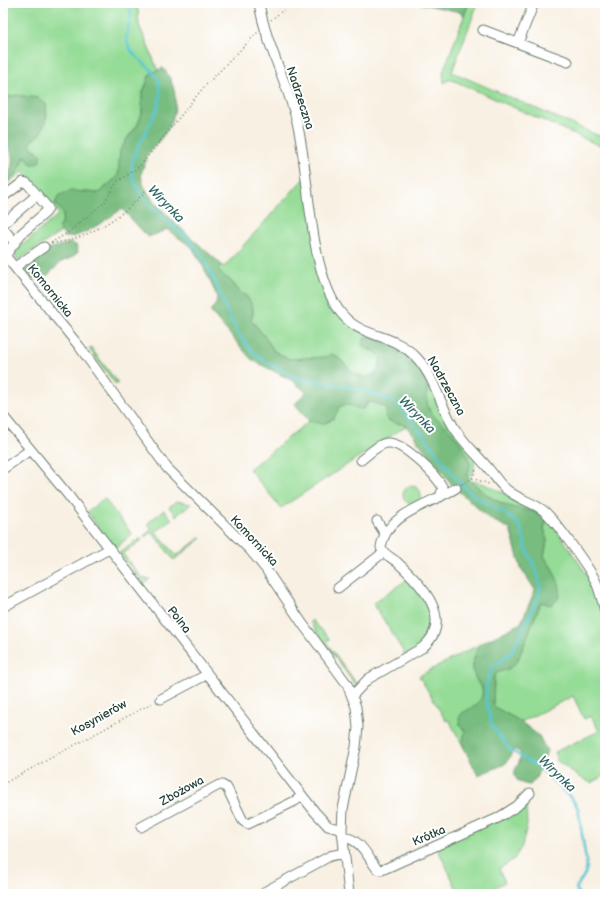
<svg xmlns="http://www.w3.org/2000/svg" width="608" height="897" font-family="'Balsamiq Sans',sans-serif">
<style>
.green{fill:#95dc96;stroke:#5a8c65}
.forest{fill:#78bc7f;stroke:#4c7c5a}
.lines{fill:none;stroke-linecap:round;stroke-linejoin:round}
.stream{stroke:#5ac7d1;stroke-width:2.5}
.minor-casing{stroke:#6b7c71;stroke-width:11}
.path{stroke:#6b7c71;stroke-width:1.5;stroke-dasharray:1 3;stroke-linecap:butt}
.minor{stroke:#fff;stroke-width:9}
.labels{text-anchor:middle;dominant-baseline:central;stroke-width:4;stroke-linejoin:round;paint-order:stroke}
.street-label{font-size:12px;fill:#1f3d34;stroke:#fff}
.water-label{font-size:13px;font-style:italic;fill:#316663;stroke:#fff}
</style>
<rect width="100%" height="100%" fill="#fff"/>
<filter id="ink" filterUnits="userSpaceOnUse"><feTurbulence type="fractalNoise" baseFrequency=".025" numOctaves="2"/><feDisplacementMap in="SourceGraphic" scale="8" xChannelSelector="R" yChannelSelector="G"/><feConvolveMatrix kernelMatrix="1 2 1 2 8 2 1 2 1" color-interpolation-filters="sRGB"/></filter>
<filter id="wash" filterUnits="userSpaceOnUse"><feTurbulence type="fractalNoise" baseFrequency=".012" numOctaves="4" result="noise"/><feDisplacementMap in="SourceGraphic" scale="16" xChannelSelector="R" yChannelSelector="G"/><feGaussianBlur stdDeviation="0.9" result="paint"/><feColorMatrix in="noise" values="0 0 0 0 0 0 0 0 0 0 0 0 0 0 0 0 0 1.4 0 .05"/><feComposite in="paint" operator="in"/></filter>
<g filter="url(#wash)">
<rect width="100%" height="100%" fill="#f8f0e2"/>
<path class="green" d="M3,3H135L138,10L139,25L158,70L150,74L142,95V113L138,124L125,141L119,159L120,167L118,176L99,193L71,191L63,213L61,232L18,260L14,254L19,248L59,214L23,171L6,185V189L3,191V183C15,178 21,169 24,157L27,158L38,151L31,147L30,143L40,133L45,122L47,115L46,104L9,96L3,99Z
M469,3H478L452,72L604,138L605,148L450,79L444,83L443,72Z
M305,177L329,298L368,336L369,350C389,351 380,382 361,376C347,373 345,358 331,354L326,357L290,359L283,356L274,351L266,338L251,320L253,315L248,297L240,292L232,282L220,274L218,269L222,265L224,267Z
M91,348L118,383L116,385L89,349Z
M421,370L475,459L473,473L468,478L467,476L470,463L468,456L455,435L431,414L427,404V397Z
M369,402H372L385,407L387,412L398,424H403L406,426L281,508L249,469L309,421C331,423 329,426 340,406L353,404L365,408Z
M471,481L482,483L538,509L550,520L596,588L605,618V775L591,783L579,777L556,760L555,752L599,731L591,716L584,719L573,696L521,722L496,708L493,704L494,676C499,670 509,670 517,662L541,602H544L554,571L544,556L547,541L544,528L546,523L541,513L510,507L488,496Z
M403 495a9 9 0 1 1 18 0a9 9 0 1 1-18 0Z
M104,498L132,534L115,549L87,512Z
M177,501L191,504L176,516L169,507Z
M164,510L172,519L156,532L176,556L201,537L202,538L174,560L152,532L145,537L144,536L152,529L148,524L149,522Z
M141,538L142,540L123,554L142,578L150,579L144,584L119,553Z
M408,579L430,607L433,622L426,640L406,656L373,603Z
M312,620L330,639L326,642L357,684L354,683L316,631L310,622Z
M482,643C478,649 472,659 473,666C473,674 478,679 481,686C488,700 472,709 462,713L460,726L465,731L463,742L464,748L449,720L446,721L419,676Z
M526,801L527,825L522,846L514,859L499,869L505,882L482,894H459L437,847Z"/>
<path class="forest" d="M416,3H466L468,4L464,16L461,12Z
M163,68C177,85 179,107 169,127C163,138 152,148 145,157L147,160C143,166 140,172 142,180C146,202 203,247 222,265L218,269C221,276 226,276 231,281C234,284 236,288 239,291C249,300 257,305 251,320L266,338L274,351L283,356L290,359L326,357L331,354C346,359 347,375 363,377C377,379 387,361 376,352C373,349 368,349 364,348L362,344L364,339L368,336C393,343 423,358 427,388C428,397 425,406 432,414C436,419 441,422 446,426C453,432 470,455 470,464C470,468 468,472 467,476C479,490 494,502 512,507C525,511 538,510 547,519L544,528L547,541L544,556C551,569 573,595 550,605L541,602L517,662L510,668L497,673L494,676L493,704L496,708L520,721L539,736L547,751L536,778L530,785C522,784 513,781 515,771C515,768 518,766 519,762C520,759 520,756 521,753L514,749L507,762L503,765L478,775L464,748L463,742L465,731L460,726L459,717C467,706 485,708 482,687C468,674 472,657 482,643L521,623L535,590L521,568L510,529L490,519L453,486L406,426C399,421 391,425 385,417L387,410C384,405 374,402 368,402L363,409C352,409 356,403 340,406L334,418L323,424L309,421L295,404L306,392L293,381L252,360L210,311L216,304L217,296L204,268L192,247L166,229L162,232L148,237L122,209C108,218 81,239 65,237L58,227L62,224L63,213L55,204L59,195L71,191L99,193L118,176L120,150L138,124L142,113V95L150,74Z
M16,95L38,98L46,104C47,115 46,124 40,134C37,137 32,139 30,143L31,147L41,154L40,161C31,168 30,163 26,156L24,157C22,168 14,179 3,183V179C16,168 15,152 3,141V99Z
M70,243L76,245L78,252L71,258L61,262L48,275L34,280L23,267L48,249Z"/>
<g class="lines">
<path class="stream" d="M126,3L131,13C131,22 125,32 127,41C130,60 158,65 160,89C163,120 124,150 133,179C143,208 176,224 195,247C222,280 224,329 259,357C268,363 288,374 298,378C305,380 314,381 322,382C348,387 370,390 394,403C400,406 404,412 408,417C421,431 432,446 443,461C451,471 457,481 466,489C480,503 509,512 519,525C523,531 524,540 526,548C532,564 542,575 540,593L512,652L491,668L486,688V700L492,726L510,750L540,768L572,799L578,808L587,867L585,874L576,888L578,894"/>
</g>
</g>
<g filter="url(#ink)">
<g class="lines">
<g class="minor-casing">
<path id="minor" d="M259,3C266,45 287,81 297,122C310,177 308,264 338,309C359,340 390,331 415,356C437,378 441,413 460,436C469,448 480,458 489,469C495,476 499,484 506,489C517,499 533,502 544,511C555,520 590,569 596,582C600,591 602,601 605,611
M483,30L568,62
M518,43L534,3
M3,197L23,182L27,183L48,208L46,212L21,234L5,256
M3,224L37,195
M3,228L15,243
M3,253L79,346L167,468L250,550L265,568L302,623L347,684L356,707L358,727L356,747L343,809L342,830L349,894
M15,267L44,247
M3,416L68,495L315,812L328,826L342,830
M361,460C368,455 378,444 387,443C403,441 436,475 443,488L440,497
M3,469L30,450
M377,521L385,534
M338,588L384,552
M3,607L109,549
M353,695L368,679L422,648C456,620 421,584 398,563C393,558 382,554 381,547C386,513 431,504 456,488
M161,699L206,675
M141,827L219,785H222L227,788L243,821L248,824L295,801L302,796
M343,837C361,839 367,856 377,869L382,870L498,818L517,806L530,793
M266,891L330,856L344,853"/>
</g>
<path class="path" d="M271,20L292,3
M3,148C9,156 9,165 3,173
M51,243L66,234L104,203L117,182L139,167L203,88L258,32
M52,243C84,242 127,214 146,190
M472,478L477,467
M462,484L472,478L489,484
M3,784L154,702"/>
<use href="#minor" class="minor"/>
</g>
</g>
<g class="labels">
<g class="street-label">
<text transform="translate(300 98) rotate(72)">Nadrzeczna</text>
<text transform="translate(50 291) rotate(51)">Komornicka</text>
<text transform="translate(446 386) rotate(61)">Nadrzeczna</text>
<text transform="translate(254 541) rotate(47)">Komornicka</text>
<text transform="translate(179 620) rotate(52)">Polna</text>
<text transform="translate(99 718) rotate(-29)">Kosynierów</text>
<text transform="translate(182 791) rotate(-29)">Zbożowa</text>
<text transform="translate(429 836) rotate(-23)">Krótka</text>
</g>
<g class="water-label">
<text transform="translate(166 204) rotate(46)">Wirynka</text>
<text transform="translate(417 415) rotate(46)">Wirynka</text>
<text transform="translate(557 774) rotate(44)">Wirynka</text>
</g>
</g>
<rect width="608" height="897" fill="none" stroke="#fff" stroke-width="16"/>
</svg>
